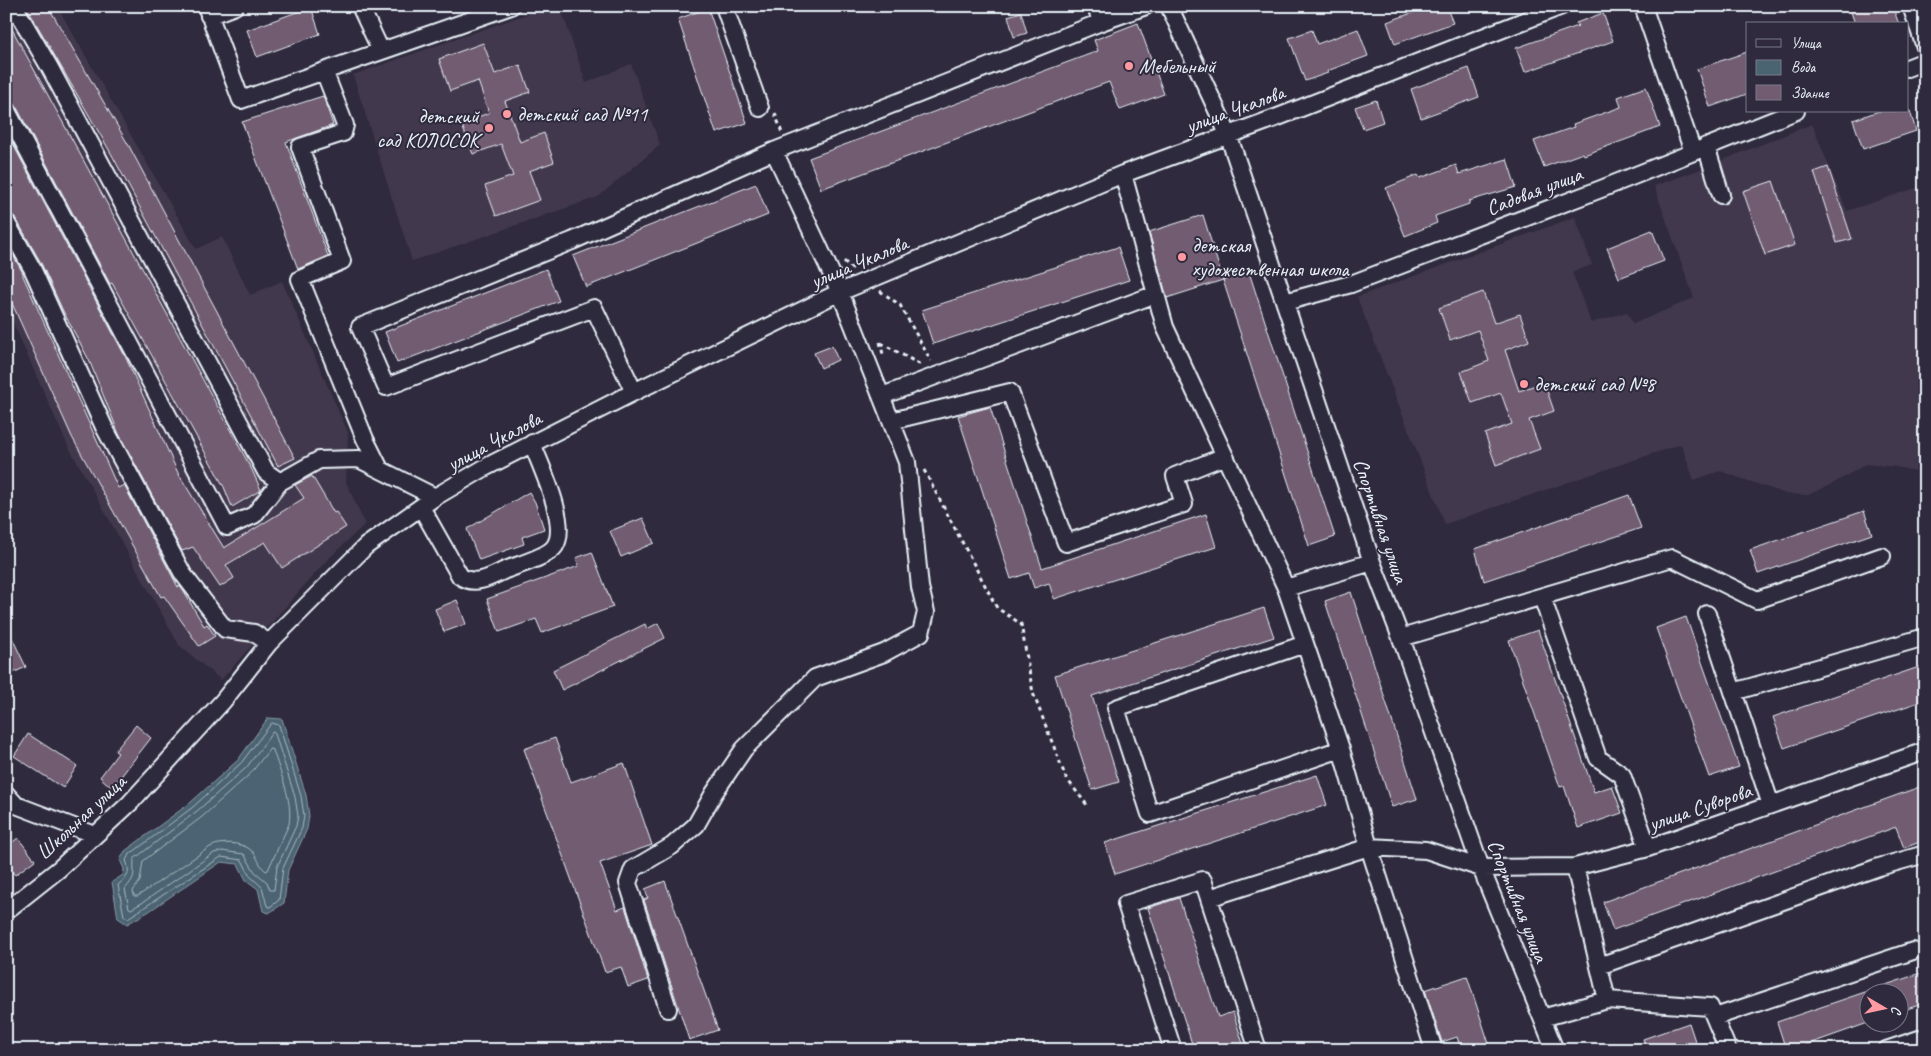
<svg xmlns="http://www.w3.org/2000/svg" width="1931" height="1056" font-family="Caveat,sans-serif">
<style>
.built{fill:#43394d}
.water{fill:#4b6472;stroke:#8a9ca8}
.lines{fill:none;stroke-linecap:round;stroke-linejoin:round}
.shore{stroke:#a9b9c2;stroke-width:1}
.building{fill:#725c71;stroke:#e8f1f8}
.minor-casing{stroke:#e8f1f8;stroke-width:20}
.path{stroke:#e8f1f8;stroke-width:3;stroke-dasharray:4 4;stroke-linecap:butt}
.minor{stroke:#2f2a3d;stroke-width:16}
.poi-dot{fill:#ff9aa2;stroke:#2f2a3d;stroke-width:2}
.labels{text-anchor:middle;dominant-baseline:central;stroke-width:4;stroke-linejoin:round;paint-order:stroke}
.poi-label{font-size:21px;fill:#e8f1f8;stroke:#2f2a3d;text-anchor:start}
.street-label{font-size:21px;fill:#e8f1f8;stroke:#2f2a3d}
</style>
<rect width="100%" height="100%" fill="#2f2a3d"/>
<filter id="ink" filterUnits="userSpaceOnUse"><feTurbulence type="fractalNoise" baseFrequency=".02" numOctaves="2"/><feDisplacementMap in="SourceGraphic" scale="10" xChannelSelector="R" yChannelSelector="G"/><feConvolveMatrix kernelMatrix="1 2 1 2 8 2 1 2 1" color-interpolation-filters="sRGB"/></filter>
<g filter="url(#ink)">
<path class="built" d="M6,6H57L196,249L222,237L250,295L282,281L348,433L346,482L365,524L325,562L221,680L179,645L66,442L6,307Z
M550,6H560L586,83L631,64L660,145L598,197L412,261L353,75Z
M1812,124L1847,211L1925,185V473L1896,467L1866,464L1836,482L1808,495L1786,494L1720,471L1694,480L1681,444L1445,524L1357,297L1575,217L1592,265L1572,272L1591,323L1627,312L1633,324L1694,298L1654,186L1696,171Z"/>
<path class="water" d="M268,718L282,719L306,795L309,816L307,829L288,870L284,903L269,913L263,911L258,889L246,880L238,864L221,862L148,912L127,924L118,918L112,882L123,875L124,869L120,860L125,851L190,803L238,760Z"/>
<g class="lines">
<path class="shore" d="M272,723L279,725L301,796L304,816L302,828L283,868L279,900L270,907L267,906L262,887L250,876L242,860L221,857L128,918L124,916L118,885C128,876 131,875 126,860L129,855L193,807L241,763Z
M273,732L275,734L295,797L298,816L296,826L277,867L274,890H270L267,882L255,872L244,854L222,851L214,853L142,903L131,909L129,908L125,889C137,876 133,874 134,859L197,811L246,768Z
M270,749L273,750C280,773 293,800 289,824L268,870L266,871C259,866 258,857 252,851C243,842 221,841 210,847L138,896H134L133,891L140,881L143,861L202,817L251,773Z"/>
</g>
<path class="building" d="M26,6H48L129,146L295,458L278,466L112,155Z
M1419,6H1446L1453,23L1395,44L1387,22L1420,10Z
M1849,6H1892L1899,24H1855Z
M311,7L320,34L257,57L247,30Z
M708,8L747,123L716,133L678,19Z
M1021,12L1027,33L1014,37L1008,16Z
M1603,13L1613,41L1525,72L1516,48L1578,26L1576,23Z
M6,18L252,470L261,490L232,507L224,487L112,283L110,284L15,104L6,99Z
M1138,23L1164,94L1120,110L1109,82L821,189L809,158L1098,51L1094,40Z
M1358,29L1368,56L1327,71L1328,73L1305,81L1289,38L1312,30L1317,44Z
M483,43L495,74L520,65L530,92L505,101L520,142L544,133L554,162L529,171L540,200L496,216L485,186L513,176L501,144L473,154L461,123L489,113L478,81L450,91L439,59Z
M1747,52V94L1710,107L1697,69Z
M1469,68L1479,97L1421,118L1411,89Z
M1646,87L1660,127L1584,155L1583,153L1544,167L1534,141L1574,127L1573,124L1621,107L1618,97Z
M323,96L333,125L286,142L328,256L298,269L242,122Z
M1376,100L1383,122L1363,129L1355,107Z
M1879,111H1910L1916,131L1863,149L1853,120Z
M6,131L125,356L178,473L224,548L304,498L295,485L312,476L334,513L336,512L346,527L282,568L265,542L226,565L234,578L220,587L193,547L182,551L119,434L89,360L63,311L41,263L15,217L6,212Z
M1507,159L1516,187L1469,201V204L1435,216L1437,223L1405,236L1386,188L1418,175L1420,178L1456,165L1459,174Z
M1828,167L1852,239L1837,243L1814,172Z
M1773,181L1795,245L1765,255L1743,191Z
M756,184L768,215L586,287L573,256Z
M1203,215L1223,280L1167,298L1149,232Z
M1652,230L1664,261L1619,278L1607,248Z
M6,243L23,273V276L118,488L124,485L178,587L180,586L184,592L204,626L207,624L215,636L199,646L164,596L161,597L72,437L6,290Z
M1118,247L1129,280L933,344L922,310Z
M546,269L559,301L397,363L385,332Z
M1249,272L1335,537L1309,546L1223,280Z
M1483,292L1494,323L1520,314L1529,341L1505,350L1519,391L1544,382L1554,411L1529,420L1540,449L1496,465L1485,434L1512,424L1501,393L1472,403L1461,372L1489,361L1478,330L1450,340L1439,308Z
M832,346L838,360L821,368L814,353Z
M990,407L1042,568L1206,514L1216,547L1054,599L1049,583L1034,588L1029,573L1011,579L958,416Z
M529,492L535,502L544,529L522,537L524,544L479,560L467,529Z
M1629,495L1641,528L1484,581L1475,549Z
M1864,511L1872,534L1758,574L1750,550Z
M643,518L654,543L621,557L610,531Z
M592,552L613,607L542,633L536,619L499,632L487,599L579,566L576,558Z
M1351,592L1417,799L1392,807L1325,601Z
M457,600L466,624L444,632L435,609Z
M1264,608L1274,637L1092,696L1119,782L1092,790L1055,675Z
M1686,617L1739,767L1709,777L1656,628Z
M658,623L665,638L562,690L553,670L645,624L647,629Z
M6,625L26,667L6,676Z
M1538,630L1594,792L1612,786L1622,813L1578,828L1564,786L1560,787L1509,640Z
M1925,665V700L1784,748L1773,717Z
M136,725L151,738L112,788L100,777L118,753L115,751Z
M28,734L77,766L63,788L14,756Z
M555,738L571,782L624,763L652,845L600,863L617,910L625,907L648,980L628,987L621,967L605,972L524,749Z
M1317,775L1327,805L1115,874L1105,843Z
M1925,785V840L1904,848L1896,827L1613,930L1603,902Z
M18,838L35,860L15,875L6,864V847Z
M665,881L718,1030L689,1040L644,900L648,898L645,889Z
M1179,898L1218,1017L1233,1012L1245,1050H1194L1148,908Z
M1921,973L1925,985V1003L1898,1012V994H1868V1023L1792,1050H1786L1777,1022Z
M1467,976L1491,1050H1461L1457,1037L1442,1042L1425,990Z
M1689,1023L1698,1050H1646L1643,1039Z"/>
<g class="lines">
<g class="minor-casing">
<path id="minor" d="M14,6L50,68L266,472L280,482L319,460L359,459L435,497
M206,6L241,100L511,6
M360,6L381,51
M724,6L760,108
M1096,6L1101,22
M1169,6L1228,134L1372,562L1401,638L1481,868L1555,1050
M1643,6L1693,152
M1911,6L1925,47
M209,16L235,6
M1907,68L1925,61
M324,71L345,125L343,133L300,147L342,261L300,279L365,439L380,469
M6,109L227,527L254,515L280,482
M1706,146L1721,195
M774,151L840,292L891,421L1010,392L1066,543L1184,504L1175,476L1225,456
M1123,174L1165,327L1286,588L1341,749L1369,847L1426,850L1481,868L1575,867L1648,848L1925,751
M6,222L32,268L104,427L183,574L225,629L254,633L269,643
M1285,302L1351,284L1601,189L1796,111
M634,392L594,308L386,387L360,327L572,241L774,151L1101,22L1146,6
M882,396L1156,294
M421,507L460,576C474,586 489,578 503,571C516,565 547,558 555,546C569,524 541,467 532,443
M1286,588L1372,562
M1542,597L1598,758L1622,775L1648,848
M1707,614L1771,805
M1401,638L1672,558L1757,600L1882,556
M1305,644L1116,708L1150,814L1341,749
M1733,692L1925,637
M6,794L16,805L95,835
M1575,867L1607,1000L1710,1007L1728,1050
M1209,898L1369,847L1434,1050
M6,911L59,869L130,803L223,701L269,643L366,546L435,497L486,467L634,392L840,292L1123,174L1278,117L1562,6
M1599,966L1879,867L1925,854
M668,1009L628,883L633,869L672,846L696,825L714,793L744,749L815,678L884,653L921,633L926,612L920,587L907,462L891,421
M1715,1017L1913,951
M1542,1018L1607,1000
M1173,1050L1126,904L1203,880L1258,1050
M1886,1050L1925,1037"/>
</g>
<path class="path" d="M775,113L782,133
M844,261L854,271
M880,291L900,305L931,361
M880,342L883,354
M881,343L921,365
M924,470L997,608L1021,624L1033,693L1066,778L1087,805"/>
<use href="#minor" class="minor"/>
</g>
</g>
<g class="poi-dot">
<circle cx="1129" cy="66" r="5"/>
<circle cx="507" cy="114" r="5"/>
<circle cx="489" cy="128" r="5"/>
<circle cx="1182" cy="257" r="5"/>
<circle cx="1524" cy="384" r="5"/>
</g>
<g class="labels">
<g class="poi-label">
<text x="1139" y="66">Мебельный</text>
<text x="517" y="114">детский сад №11</text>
<text x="479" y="116" text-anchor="end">детский<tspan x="479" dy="24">сад КОЛОСОК</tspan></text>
<text x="1192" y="245">детская<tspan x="1192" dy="24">художественная школа</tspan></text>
<text x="1534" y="384">детский сад №8</text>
</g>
<g class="street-label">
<text transform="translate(1235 109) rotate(-20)">улица Чкалова</text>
<text transform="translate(1534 191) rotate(-21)">Садовая улица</text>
<text transform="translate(859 262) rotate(-23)">улица Чкалова</text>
<text transform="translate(494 441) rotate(-28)">улица Чкалова</text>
<text transform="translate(1381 521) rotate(71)">Спортивная улица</text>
<text transform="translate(1700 807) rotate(-19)">улица Суворова</text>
<text transform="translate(81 817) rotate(-43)">Школьная улица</text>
<text transform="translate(1518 901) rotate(68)">Спортивная улица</text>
</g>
</g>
<rect width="1931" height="1056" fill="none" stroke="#2f2a3d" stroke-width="25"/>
<rect x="12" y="12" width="1906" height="1031" fill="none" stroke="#e8f1f8" stroke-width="2" filter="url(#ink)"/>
<rect x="1746" y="22" width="162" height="90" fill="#2f2a3d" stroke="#797a88"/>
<rect x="1756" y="39" width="25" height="8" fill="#2f2a3d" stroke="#797a88"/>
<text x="1791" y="48" font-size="15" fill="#e8f1f8">Улица</text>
<rect x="1756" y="60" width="25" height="15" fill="#4b6472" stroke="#797a88"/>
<text x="1791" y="72" font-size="15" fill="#e8f1f8">Вода</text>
<rect x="1756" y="85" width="25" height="15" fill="#725c71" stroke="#797a88"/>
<text x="1791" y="98" font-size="15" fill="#e8f1f8">Здание</text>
<g transform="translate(1884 1008) rotate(99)"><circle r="24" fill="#2f2a3d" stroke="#797a88"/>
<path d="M0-4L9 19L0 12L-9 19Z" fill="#ff9aa2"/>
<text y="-8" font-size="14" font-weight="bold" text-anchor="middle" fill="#e8f1f8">С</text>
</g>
</svg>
